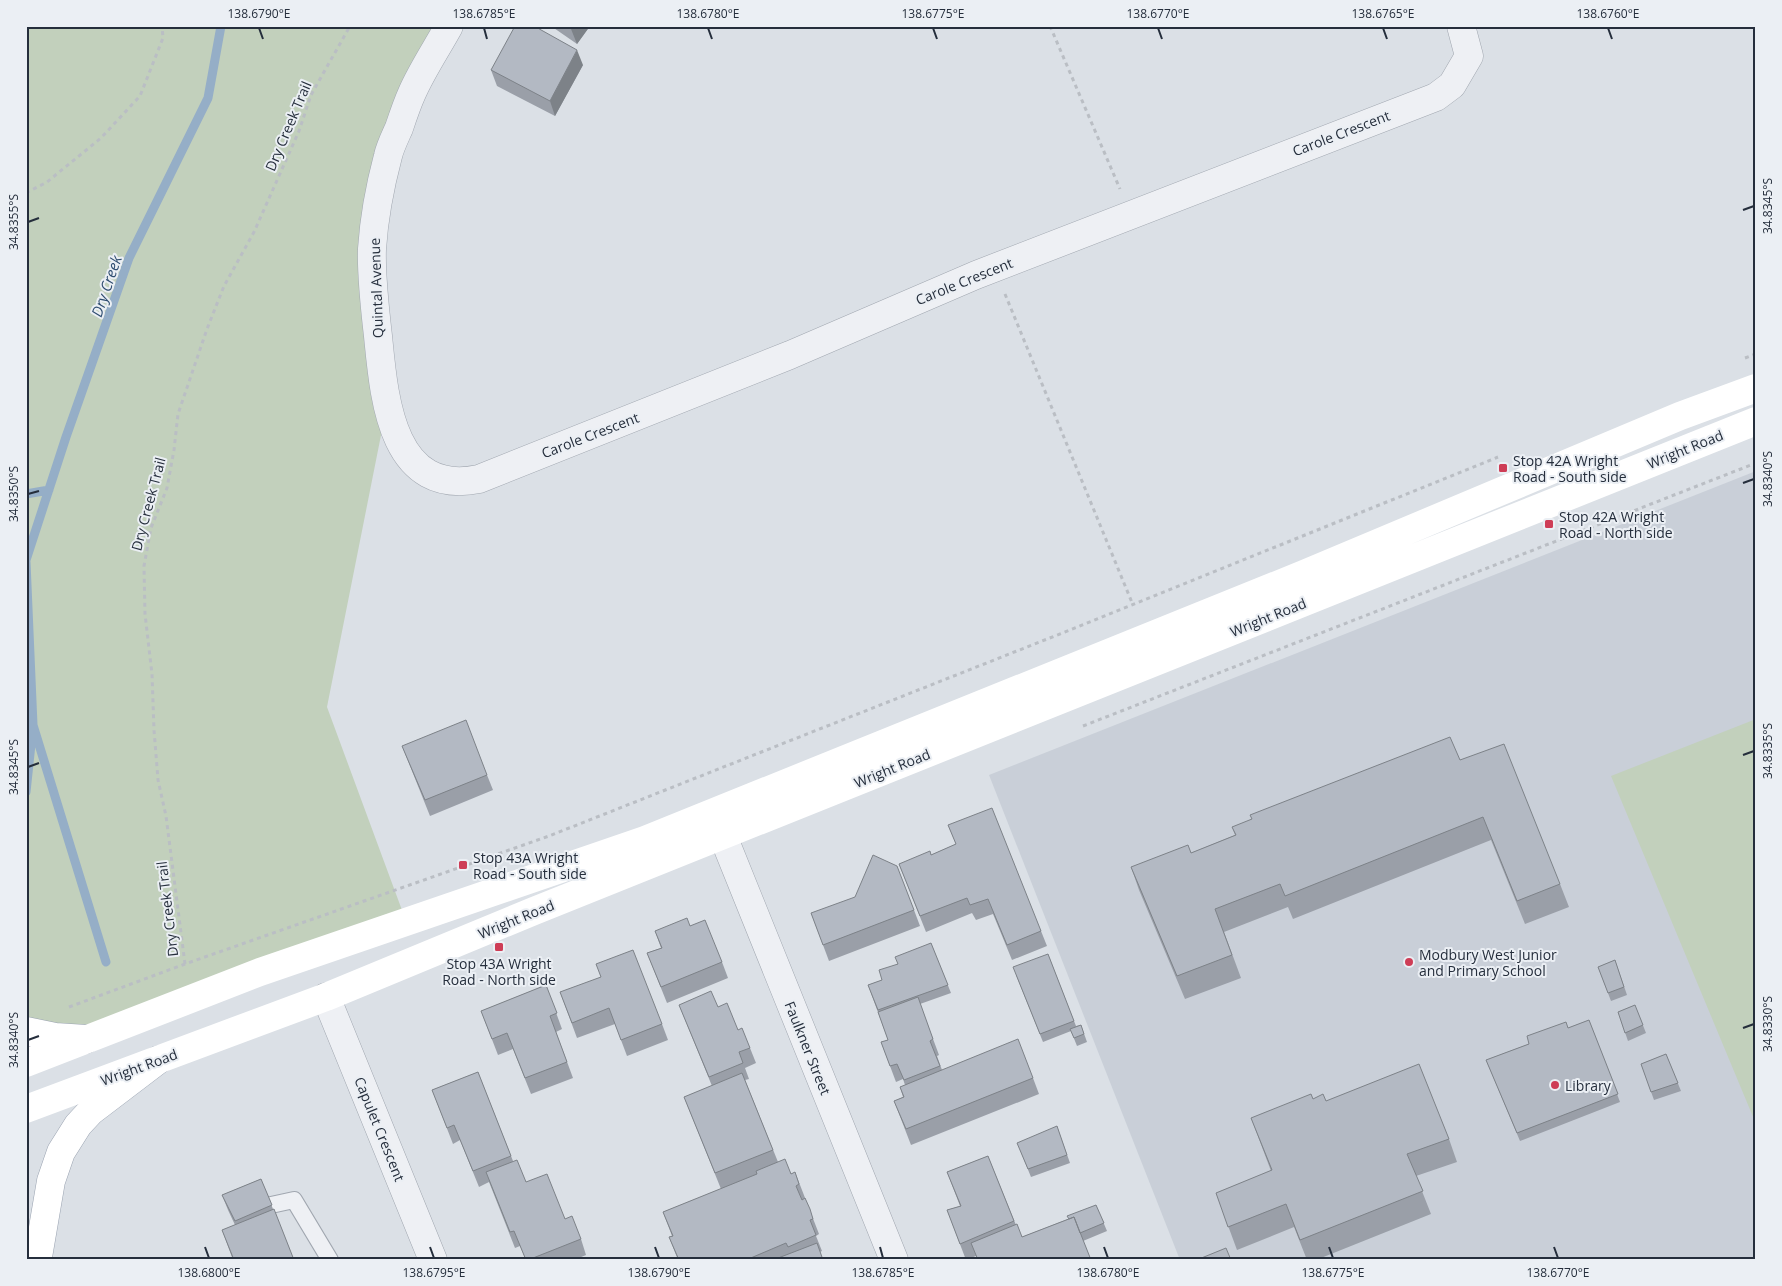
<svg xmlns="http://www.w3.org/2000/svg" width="1782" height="1286" font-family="'Open Sans',sans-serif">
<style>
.built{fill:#c9cfd8}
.green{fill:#c2d0bc}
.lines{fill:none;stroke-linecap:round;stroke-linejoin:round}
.stream{stroke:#95aec7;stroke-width:9}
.service-casing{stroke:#a1a7b0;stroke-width:18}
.minor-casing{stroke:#a1a7b0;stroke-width:29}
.primary-casing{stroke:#9ba4b2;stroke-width:29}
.path{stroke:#babec4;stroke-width:3;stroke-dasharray:4 4;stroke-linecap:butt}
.service{stroke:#eef0f4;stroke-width:16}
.minor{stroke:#eef0f4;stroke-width:28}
.secondary{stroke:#fff;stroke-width:28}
.primary{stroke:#fff;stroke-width:28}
.wall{fill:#9a9fa8}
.shaded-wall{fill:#7d8288}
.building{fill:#b3b9c3;stroke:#7d8288}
.ticks{fill:none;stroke:#252e3c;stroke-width:2}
.poi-dot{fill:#ce3d56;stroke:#ebeff4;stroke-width:2}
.labels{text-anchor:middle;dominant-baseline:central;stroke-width:4;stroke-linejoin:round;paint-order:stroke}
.street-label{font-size:14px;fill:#252e3c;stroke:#ebeff4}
.poi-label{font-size:14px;fill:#252e3c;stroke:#ebeff4;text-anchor:start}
.water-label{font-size:15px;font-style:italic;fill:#2f4d70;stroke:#ebeff4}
.neatline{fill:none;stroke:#252e3c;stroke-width:2}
.ticks-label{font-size:12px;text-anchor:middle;fill:#252e3c}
</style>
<rect width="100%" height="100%" fill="#dbe0e6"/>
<path class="built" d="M1756,471V1260H1180L989,775Z"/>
<path class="green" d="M26,26H454L385,172L387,405L327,707L406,921L95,1036L26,1028Z
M1756,719V1124L1611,776Z"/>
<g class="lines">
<path class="stream" d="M26,494L49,490
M26,560L66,437L129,258L208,98L221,26
M26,562L33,725L26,792
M33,725L106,962"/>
<g class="service-casing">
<path id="service" d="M271,1205L294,1200L330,1260"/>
</g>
<g class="minor-casing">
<path id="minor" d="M449,26C437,48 422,70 412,93C407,104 403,116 399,128C395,137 390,147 388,156C380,186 374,218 372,249C371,275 375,310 378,336C384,397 391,497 479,479L790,355L976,275L1436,97L1452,85L1469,56L1461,26
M723,836L894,1260
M326,997L433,1260"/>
</g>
<g class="primary-casing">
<path id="primary" d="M26,1031L55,1037L86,1039
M38,1257L51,1181L61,1152L78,1125L91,1111L158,1060"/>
</g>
<path class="path" d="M1050,26L1120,189
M26,193L47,182L101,138L140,96L163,38L162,26
M1005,294L1133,605
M1745,358L1756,354
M1083,726L1756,463
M185,964L166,816L158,780L154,730L152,674L145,614L144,566L151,528L167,488L174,450L178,414L207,329L224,286L254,232L299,131L311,95L350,26
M69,1007L185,964L549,836L1070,630L1498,457"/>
<use href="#service" class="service"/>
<use href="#minor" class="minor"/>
<path class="secondary" d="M26,1063L260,972L645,840L1304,574L1680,416L1756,388
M26,1109L326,997L534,911L1756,421"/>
<use href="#primary" class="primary"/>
</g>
<path class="wall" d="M551,26H590L577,44Z
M583,65L555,116L497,86L491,70Z
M402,746L487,775L493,790L430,816Z
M1460,760L1560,884L1569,907L1525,924L1491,840L1293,919L1288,907L1224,932L1241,978L1185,999L1139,890L1131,867L1191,853L1235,835L1232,827Z
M948,825L1041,931L1047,946L1012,960L993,914L976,920L972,913L926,932L899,864L931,855L956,844Z
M914,910L920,926L829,961L811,913Z
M690,926L722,962L728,978L667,1003L647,953L661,948L655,931Z
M931,943L951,993L920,1004L939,1055L937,1056L942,1070L1033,1078L1039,1094L911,1145L894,1101L903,1097L900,1087L905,1085L903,1079L896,1082L881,1042L888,1040L868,985L882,980L897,964Z
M1048,954L1076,1026L1081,1025L1087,1042L1077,1046L1071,1031L1043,1042L1016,975Z
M1615,960L1627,995L1611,1001L1598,967Z
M546,985L562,1029L556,1032L573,1078L531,1094L513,1049L498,1055L481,1011Z
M560,992L662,1024L668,1040L627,1056L615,1024L577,1038Z
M679,1005L718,1007L738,1030L750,1048L756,1063L745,1068L749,1079L745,1080L778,1162L791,1174L795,1172L819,1234L816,1236L822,1251L820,1252L823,1260H678L669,1237L672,1236L663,1212L721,1189L684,1097L712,1086Z
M1635,1005L1646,1033L1628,1041L1618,1012Z
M1589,1020L1620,1102L1520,1141L1486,1060L1529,1044L1568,1028Z
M1666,1054L1681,1091L1654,1100L1641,1064Z
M478,1072L513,1161L526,1182L565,1219L581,1239L586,1255L574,1260H526L520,1246L515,1248L489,1182L479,1187L460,1140L453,1144L432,1090Z
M1313,1099L1326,1101L1449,1139L1457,1162L1416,1176L1431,1214L1316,1260H1307L1294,1227L1237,1250L1216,1193L1271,1171L1251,1118Z
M1057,1126L1070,1163L1031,1177L1020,1150Z
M988,1156L1016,1225L1022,1237L1068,1219L1096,1205L1107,1231L1083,1241L1091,1260H977L976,1256L966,1260L947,1210L960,1206L947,1172Z
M261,1179L273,1209L294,1260H233L222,1230L235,1225L228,1210L222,1195Z"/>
<path class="shaded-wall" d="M573,26H590L577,44L571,29Z
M577,50L583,65L555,116L550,101Z"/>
<path class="building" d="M515,26H534L577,50L550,101L491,70Z
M466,720L487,775L425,800L402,746Z
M1450,737L1460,760L1504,744L1560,884L1517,901L1483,817L1285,896L1280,884L1215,909L1232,955L1177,976L1131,867L1188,845L1191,853L1236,835L1232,827L1252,819L1250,815Z
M992,808L1041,931L1007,945L988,899L970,905L967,898L920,916L899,864L930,851L931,855L956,844L948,825Z
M873,855L897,866L914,910L823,945L811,913L855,897Z
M687,918L690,926L705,920L722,962L661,987L647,953L662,948L655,931Z
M931,943L948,985L878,1010L868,985L882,980L879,970L898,964L895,957Z
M633,950L662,1024L621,1040L609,1008L572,1023L560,992L601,977L596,964Z
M1048,954L1074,1021L1040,1034L1013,967Z
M1615,960L1624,987L1608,993L1598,967Z
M546,985L557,1013L550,1016L567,1062L525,1078L507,1033L492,1039L481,1011Z
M711,991L718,1007L727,1003L738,1030L742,1028L750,1048L739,1052L743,1063L709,1077L679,1005Z
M918,997L933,1039L930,1041L940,1066L904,1080L897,1064L890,1066L881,1042L888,1040L878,1012Z
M1635,1005L1643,1025L1625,1033L1618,1012Z
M1589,1020L1618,1094L1517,1133L1486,1060L1529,1044L1527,1036L1566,1022L1568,1028Z
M1081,1025L1084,1034L1074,1038L1070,1029Z
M1018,1039L1033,1078L906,1129L894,1101L904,1097L900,1087Z
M1666,1054L1678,1083L1651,1092L1641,1064Z
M1419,1064L1449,1139L1407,1154L1423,1191L1300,1240L1286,1204L1228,1227L1216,1193L1272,1170L1251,1118L1311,1094L1313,1099L1323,1094L1326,1101Z
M478,1072L511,1156L473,1171L454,1125L447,1128L432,1090Z
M742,1073L773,1150L715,1173L684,1097Z
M1057,1126L1067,1155L1028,1169L1017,1143Z
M988,1156L1014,1221L960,1244L947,1210L961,1206L947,1172Z
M785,1159L791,1174L795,1172L799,1184L796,1186L802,1200L805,1198L810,1209L813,1219L810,1220L816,1235L788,1247L786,1243L746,1260H679L669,1237L673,1236L663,1212L757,1174L756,1171Z
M517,1160L526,1182L547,1174L565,1219L572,1216L581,1239L528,1260H526L514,1231L510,1232L486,1172Z
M261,1179L272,1205L235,1221L222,1195Z
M1096,1205L1104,1223L1080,1233L1074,1217L1069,1219L1067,1216Z
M274,1209L294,1260H234L222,1230Z
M1074,1217L1091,1260H978L971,1243L1017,1224L1022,1237Z
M817,1243L823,1260H773Z
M1226,1248L1231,1260H1199V1259Z"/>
<path class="ticks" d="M259,28L263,39M484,28L487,39M708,28L712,39M933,28L937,39M1158,28L1162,39M1383,28L1387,39M1608,28L1612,39M1743,210L1754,206M28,222L39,218M1743,483L1754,479M28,494L39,491M1743,755L1754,751M28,767L39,763M1743,1028L1754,1024M28,1040L39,1036M205,1247L209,1258M430,1247L434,1258M655,1247L659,1258M880,1247L883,1258M1104,1247L1108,1258M1329,1247L1333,1258M1554,1247L1558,1258"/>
<g class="poi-dot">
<rect x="1498" y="463" width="10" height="10" rx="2.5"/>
<rect x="1544" y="519" width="10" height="10" rx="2.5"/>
<rect x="458" y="860" width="10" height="10" rx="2.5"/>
<rect x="494" y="942" width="10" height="10" rx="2.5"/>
<circle cx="1409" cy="962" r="5"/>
<circle cx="1555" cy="1085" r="5"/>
</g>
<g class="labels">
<g class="street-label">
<text transform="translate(288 126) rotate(-67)">Dry Creek Trail</text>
<text transform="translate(1341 133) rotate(-21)">Carole Crescent</text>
<text transform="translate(964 281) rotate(-22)">Carole Crescent</text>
<text transform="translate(376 288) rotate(-92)">Quintal Avenue</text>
<text transform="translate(590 435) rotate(-21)">Carole Crescent</text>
<text transform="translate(1685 449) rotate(-22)">Wright Road</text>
<text transform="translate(148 504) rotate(-75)">Dry Creek Trail</text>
<text transform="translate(1268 617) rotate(-22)">Wright Road</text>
<text transform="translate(892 768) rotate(-22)">Wright Road</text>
<text transform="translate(167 909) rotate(-97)">Dry Creek Trail</text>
<text transform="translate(516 919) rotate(-22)">Wright Road</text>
<text transform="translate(808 1048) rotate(68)">Faulkner Street</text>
<text transform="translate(139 1067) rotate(-20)">Wright Road</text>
<text transform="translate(380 1129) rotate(68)">Capulet Crescent</text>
</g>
<g class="poi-label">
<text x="1513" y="460">Stop 42A Wright<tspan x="1513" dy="16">Road - South side</tspan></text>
<text x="1559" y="516">Stop 42A Wright<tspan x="1559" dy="16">Road - North side</tspan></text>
<text x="473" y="857">Stop 43A Wright<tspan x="473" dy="16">Road - South side</tspan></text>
<text x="1419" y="954">Modbury West Junior<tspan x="1419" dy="16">and Primary School</tspan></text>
<text x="499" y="963" text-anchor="middle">Stop 43A Wright<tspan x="499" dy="16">Road - North side</tspan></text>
<text x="1565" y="1085">Library</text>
</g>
<g class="water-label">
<text transform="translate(106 286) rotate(-71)">Dry Creek</text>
</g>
</g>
<rect width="1782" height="1286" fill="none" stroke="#ebeff4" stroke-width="55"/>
<rect x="28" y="28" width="1726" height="1230" class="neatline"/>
<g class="ticks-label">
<text x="259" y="18">138.6790°E</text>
<text x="484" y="18">138.6785°E</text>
<text x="708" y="18">138.6780°E</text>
<text x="933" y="18">138.6775°E</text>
<text x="1158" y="18">138.6770°E</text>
<text x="1383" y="18">138.6765°E</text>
<text x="1608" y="18">138.6760°E</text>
<text transform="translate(1768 206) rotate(-90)" y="4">34.8345°S</text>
<text transform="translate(14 222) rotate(-90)" y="4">34.8355°S</text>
<text transform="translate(1768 479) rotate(-90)" y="4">34.8340°S</text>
<text transform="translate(14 494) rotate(-90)" y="4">34.8350°S</text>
<text transform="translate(1768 751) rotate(-90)" y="4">34.8335°S</text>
<text transform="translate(14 767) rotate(-90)" y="4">34.8345°S</text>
<text transform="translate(1768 1024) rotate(-90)" y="4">34.8330°S</text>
<text transform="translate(14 1040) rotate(-90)" y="4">34.8340°S</text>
<text x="209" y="1277">138.6800°E</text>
<text x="434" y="1277">138.6795°E</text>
<text x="659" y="1277">138.6790°E</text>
<text x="883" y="1277">138.6785°E</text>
<text x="1108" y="1277">138.6780°E</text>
<text x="1333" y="1277">138.6775°E</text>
<text x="1558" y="1277">138.6770°E</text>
</g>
</svg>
